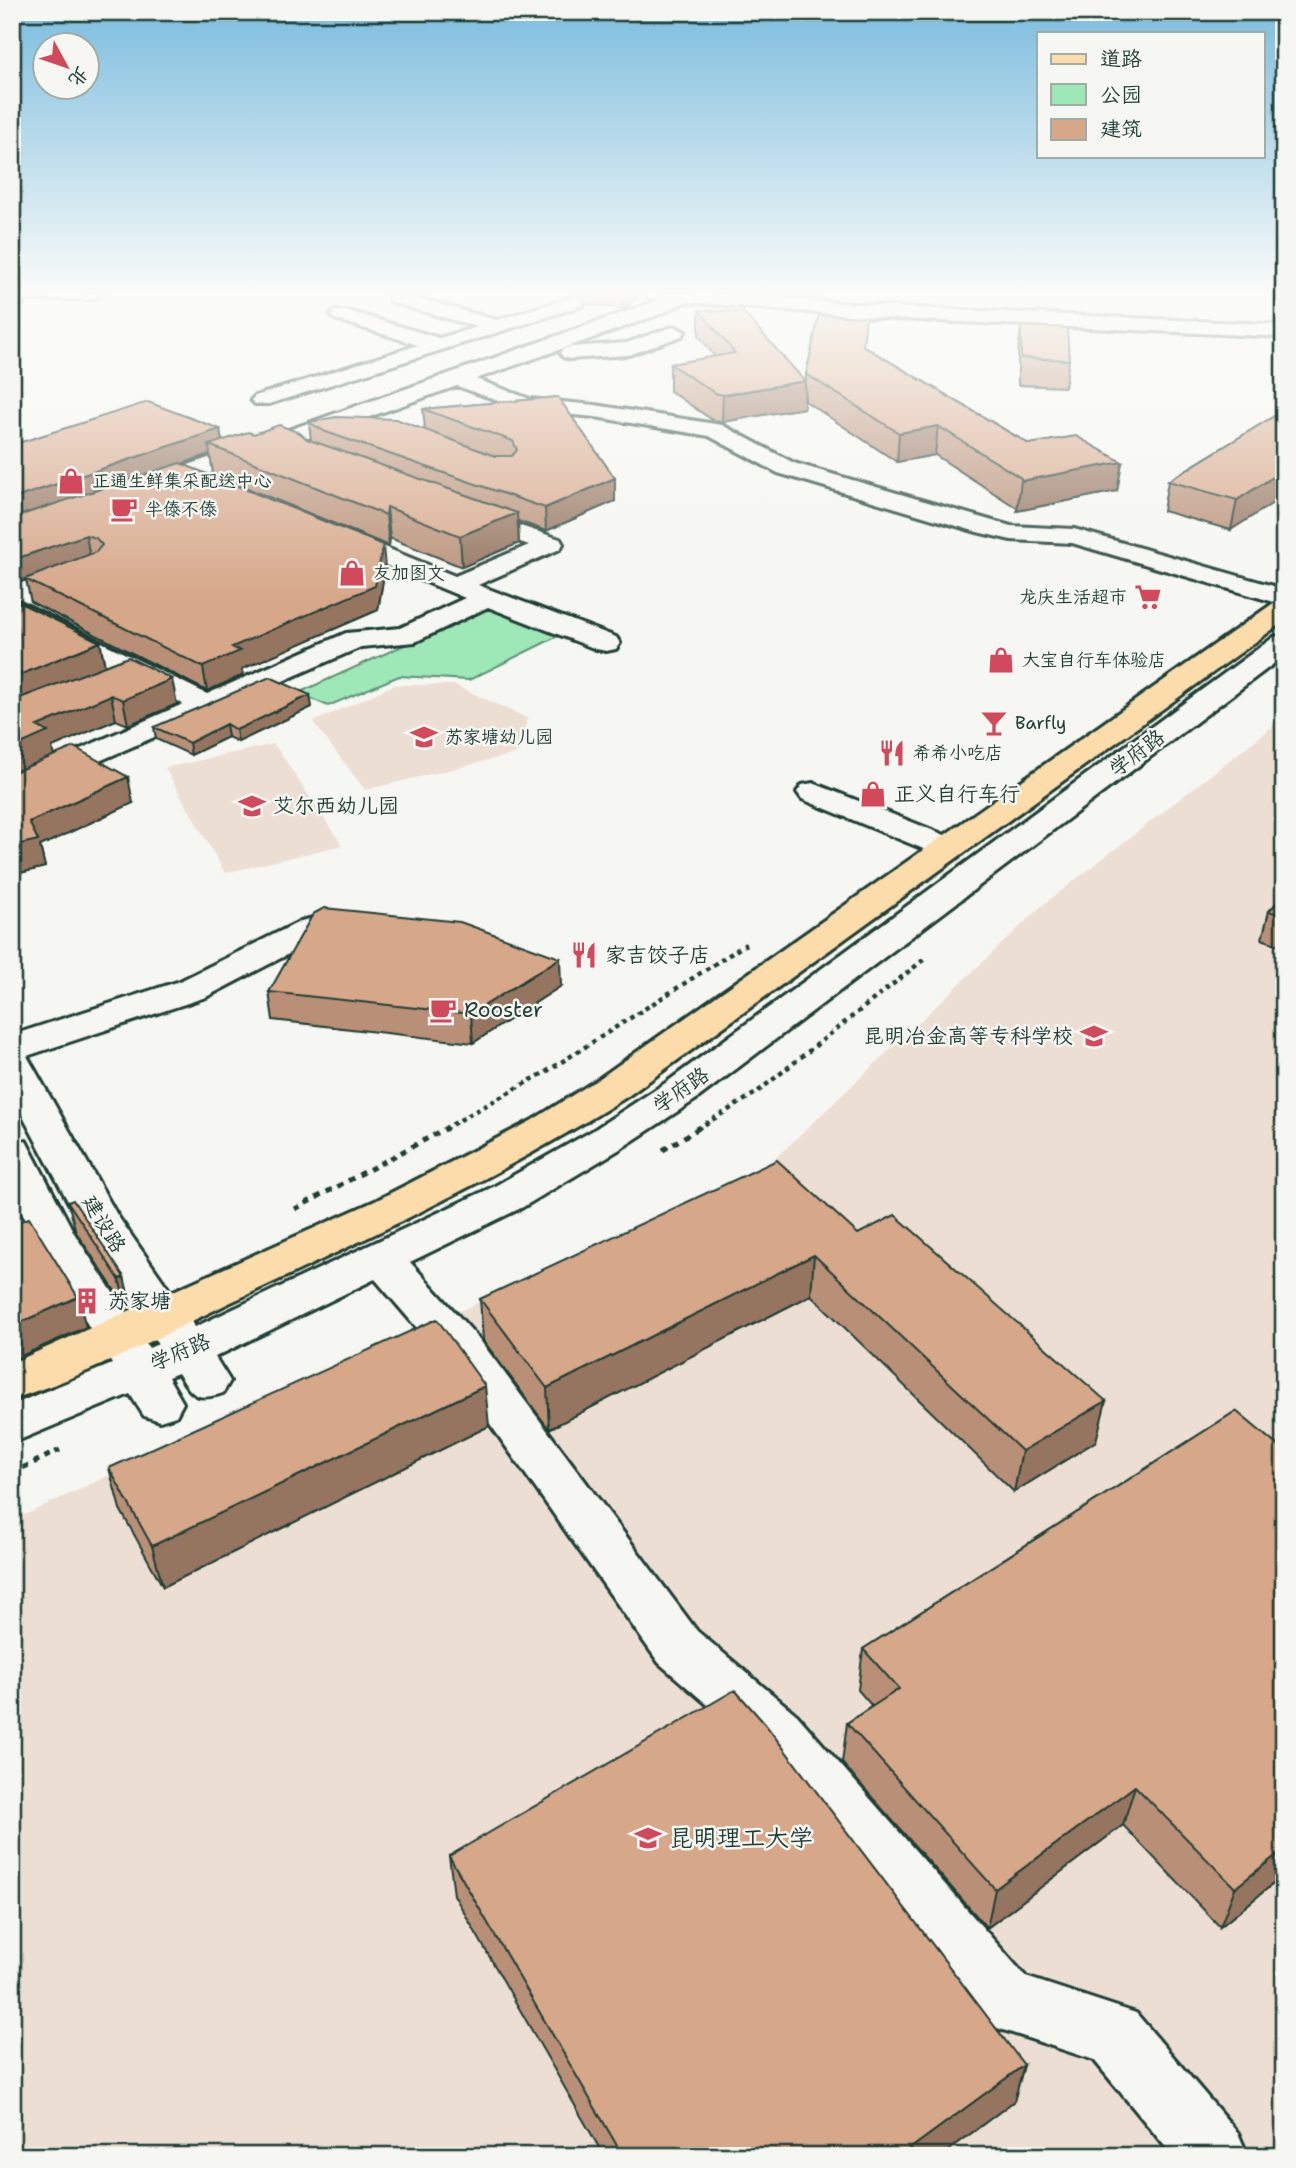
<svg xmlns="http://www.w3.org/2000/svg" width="1296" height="2168" font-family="'Shantell Sans','LXGW WenKai TC',sans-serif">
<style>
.built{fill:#edded3}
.green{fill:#9ee7b6;stroke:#5e9275;stroke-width:2}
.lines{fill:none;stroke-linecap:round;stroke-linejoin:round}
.minor-casing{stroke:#1f3d34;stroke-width:6}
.major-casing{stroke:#1f3d34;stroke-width:6}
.path-far1{stroke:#1f3d34;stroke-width:4.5;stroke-dasharray:4.5 4.5;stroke-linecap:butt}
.path{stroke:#1f3d34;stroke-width:5;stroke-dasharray:6 6;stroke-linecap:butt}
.minor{fill:#f6f6f2;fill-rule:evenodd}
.major{fill:#fddcac;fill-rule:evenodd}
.wall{fill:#b99077;stroke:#1f3d34;stroke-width:2}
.shaded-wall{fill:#967561;stroke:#1f3d34;stroke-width:2}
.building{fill:#d7a78a;stroke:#1f3d34;stroke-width:2}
.labels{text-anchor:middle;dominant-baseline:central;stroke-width:5;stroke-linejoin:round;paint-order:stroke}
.far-poi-label{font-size:18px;fill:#1f3d34;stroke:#f6f6f2;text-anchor:start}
.street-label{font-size:21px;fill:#1f3d34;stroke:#f6f6f2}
.poi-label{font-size:21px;fill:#1f3d34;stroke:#f6f6f2;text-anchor:start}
.near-poi-label{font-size:24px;fill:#1f3d34;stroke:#f6f6f2;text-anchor:start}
</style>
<rect width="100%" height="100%" fill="#f6f6f2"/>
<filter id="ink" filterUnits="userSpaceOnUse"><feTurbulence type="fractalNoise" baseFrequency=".0143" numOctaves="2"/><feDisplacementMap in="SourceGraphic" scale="14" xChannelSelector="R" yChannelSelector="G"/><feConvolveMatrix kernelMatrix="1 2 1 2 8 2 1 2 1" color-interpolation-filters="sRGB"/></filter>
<g filter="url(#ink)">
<path class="built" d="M394,685H454L527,718L519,753L365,790L313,722Z
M1284,718V2156H12V1521L765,1168L1043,905Z
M274,744L342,845L225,873L165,768Z"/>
<path class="green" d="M486,608L558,636L469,680L399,676L328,706L298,693Z"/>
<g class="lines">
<g class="minor-casing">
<path id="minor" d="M12,293H102L93,299L25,300L19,309L12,311Z
M399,293L497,320L575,296L584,302L582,306L269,404H255L251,400L255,396L418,345L334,319L331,315L334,311H348L439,338L477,327L391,302L389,298L391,294Z
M647,293H709L897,307L1284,325V337L897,319L685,302L658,315L476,379L530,399L595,405L722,425L794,463L993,521L1011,526L1074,529L1284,589V605L1072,543L1011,540L977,532L778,473L709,436L595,417L527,411L457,386L156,492H140L136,487L140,482L659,300L648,298Z
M675,326L685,332L682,336L629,355L570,359L563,357L560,353L563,349L570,347L626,343Z
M469,509L560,539L563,544L560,549L478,585L616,637L620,643L616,649L606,651L596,649L488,607L415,642L361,647L12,799V779L183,704L12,617V598L207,694L346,633L400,628L465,598L327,541L324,536L327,531L336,529L345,531L455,576L529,545L460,521L457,516L460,511Z
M1284,635V656L695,1100L620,1149L523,1207L410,1262L479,1339L697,1631L797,1715L1026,1977L1136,2013L1238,2133L1248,2156H1173L1094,2060L985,2024L759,1749L659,1663L447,1363L375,1279L215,1357L230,1381L223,1393C196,1402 192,1395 178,1373L168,1377L183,1403L176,1416L160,1421L144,1416L130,1394L12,1443V1405L112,1364L34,1237L12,1192V1137L26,1141L74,1233L149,1348L158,1344L78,1220L12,1096V1035L180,981L301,921L313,918L325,921L330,928L325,935L206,997L27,1056L117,1215L195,1327L493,1187L592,1131L667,1082L1274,637Z
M813,783L960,841L965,848L960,855L949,858L938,855L802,799L797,792L802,785Z"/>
</g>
<g class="major-casing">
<path id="major" d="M1284,600V621L628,1096C501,1176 367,1239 231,1302C160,1336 88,1376 12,1399V1363L375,1201L531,1121L600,1078L1275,602Z"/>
</g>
<path class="path-far1" d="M444,1129L549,1070L746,944
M697,1129L756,1093L927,957"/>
<path class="path" d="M663,1150L699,1128
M295,1209L447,1128
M12,1473L60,1450"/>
<use href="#minor" class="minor"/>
<use href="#major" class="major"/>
</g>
<path class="wall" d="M579,293H643L623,309L586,304L579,296Z
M699,310L804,408L722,422L714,421L670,391V364L715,357L699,336Z
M1021,326L1069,360L1065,387L1018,385V352Z
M864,346L1029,444L1122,462L1117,491L1017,511V508L935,455L897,462L805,401L806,374Z
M558,397L615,501L546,531L518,521L519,543L462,567L390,538L389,546L213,474L210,454L182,464L385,568L378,610L242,669L243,675L207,691L31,602L26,580L12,585V445L220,429L222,441L254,434L307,439L311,441L309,422L425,430L423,409Z
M1284,410L1231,530L1163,511L1168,481Z
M12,599L100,642L105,666L177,704L128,725L116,720L52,747L53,755L133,803L40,846L45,867L12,875Z
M312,707L238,742L228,737L191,755L156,739L154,727Z
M1284,895V947L1262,939L1269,911Z
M561,986L473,1043L273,1020L269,992Z
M68,1202L124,1277L131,1307L127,1309L76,1232Z
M858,1234L1096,1441L1014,1492L811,1295L549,1429L483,1340L480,1299Z
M1236,1411L1284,1875L1220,1927L1123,1825L987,1928L842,1763L847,1723L872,1706L858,1690L863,1649Z
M489,1426L163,1587L120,1509L109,1468Z
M449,1856L1024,2065L1014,2101L941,2156H604L454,1895Z"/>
<path class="shaded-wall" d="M623,293H643L623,309Z
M805,381L804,408L722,422L723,395Z
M938,426L935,455L897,462L899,433Z
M220,429L223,450L209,445L210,454L12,523V499Z
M1122,462L1117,491L1017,511L1021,481Z
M1284,470V496L1231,530L1237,500Z
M615,478V501L546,531L545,508Z
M387,507L390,538L389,546L386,515Z
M517,513L519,543L462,567L460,536Z
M86,535L90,558L25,579L26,580L12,585V560Z
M383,545L385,568L378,610L242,669L243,675L207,691L203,667Z
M100,642L105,667L12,705V678Z
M172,679L177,704L128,725L123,700Z
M111,695L116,720L52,747L54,758L12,776V748L37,726Z
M310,695L312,707L238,742L236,730Z
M226,724L228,737L191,755L189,743Z
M128,777L133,803L40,846L45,867L12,875V846L29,822Z
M560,958L561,986L473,1043L471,1014Z
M814,1255L811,1295L549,1429L547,1388Z
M124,1277L131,1307L127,1309L119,1279Z
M78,1297L86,1327L12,1360V1326Z
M12,1385L17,1400L12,1402Z
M485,1386L489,1426L163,1587L152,1546Z
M1106,1401L1096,1441L1014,1492L1022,1451Z
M1135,1786L1123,1825L987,1928L995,1889Z
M1284,1849V1875L1220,1927L1235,1888Z
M1024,2065L1014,2101L941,2156H900Z"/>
<path class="building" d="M699,310L743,312L805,381L723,395L715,393L670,364L735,353Z
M819,315L866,317L863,346L1029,444L1076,436L1122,462L1021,481V478L938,426L899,433L806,374Z
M1021,326L1067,328L1069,360L1021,358Z
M558,397L615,478L545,508L326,432L309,422L336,417L396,419L495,456H512L517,450L513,441L423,409Z
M148,402L220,429L12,499V445Z
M1284,410V470L1237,500L1168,481Z
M279,425L300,433L307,439L517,513L460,536L387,507L386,515L209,445L248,432L254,434Z
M180,463L383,545L375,586L232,647L240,651L203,667L25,579L96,552L102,545L96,538L86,535L12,560V518Z
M12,599L100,642L12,678Z
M128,657L172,679L123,700L111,695L37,726L48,732L12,748V701Z
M270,677L310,695L236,730L226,724L189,743L154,727Z
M74,747L128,777L29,822L38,840L12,846V773Z
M1284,895V916L1269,911Z
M324,908L460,922L560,958L471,1014L269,992L313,914Z
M777,1160L858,1234L895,1215L1106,1401L1022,1451L814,1255L547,1388L480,1299Z
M73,1200L124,1277L119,1279L68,1202Z
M29,1218L78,1297L12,1326V1224Z
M437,1319L485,1386L152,1546L109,1468Z
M1236,1411L1284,1451V1849L1235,1888L1135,1786L995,1889L847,1723L899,1689L863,1649Z
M735,1690L765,1724L1024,2065L900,2156H623L449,1856Z"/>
</g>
<linearGradient id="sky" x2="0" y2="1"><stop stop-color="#7bbcdf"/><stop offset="0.49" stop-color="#fbfbf9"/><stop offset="1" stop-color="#fbfbf9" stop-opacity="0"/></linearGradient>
<rect width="1296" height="596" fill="url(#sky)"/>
<defs>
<g id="shop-bare" transform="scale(2.1)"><path d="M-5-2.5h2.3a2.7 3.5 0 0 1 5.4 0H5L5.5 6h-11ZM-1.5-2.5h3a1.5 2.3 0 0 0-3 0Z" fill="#d1495b" stroke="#f6f6f2" stroke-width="2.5" paint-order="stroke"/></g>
<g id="cafe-bare" transform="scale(2.1)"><path d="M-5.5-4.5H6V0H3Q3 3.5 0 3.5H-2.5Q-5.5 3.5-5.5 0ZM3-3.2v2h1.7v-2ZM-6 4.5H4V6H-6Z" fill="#d1495b" stroke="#f6f6f2" stroke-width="2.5" paint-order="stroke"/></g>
<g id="supermarket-bare" transform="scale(2.1)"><path d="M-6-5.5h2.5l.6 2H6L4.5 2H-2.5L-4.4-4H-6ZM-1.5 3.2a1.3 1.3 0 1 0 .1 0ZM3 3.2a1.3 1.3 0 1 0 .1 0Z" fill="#d1495b" stroke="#f6f6f2" stroke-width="2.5" paint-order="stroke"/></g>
<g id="bar-bare" transform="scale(2.1)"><path d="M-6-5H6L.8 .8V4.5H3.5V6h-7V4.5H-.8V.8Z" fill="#d1495b" stroke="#f6f6f2" stroke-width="2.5" paint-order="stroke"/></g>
<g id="school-bare" transform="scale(2.1)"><path d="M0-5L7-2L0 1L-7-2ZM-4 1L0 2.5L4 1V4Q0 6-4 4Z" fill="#d1495b" stroke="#f6f6f2" stroke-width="2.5" paint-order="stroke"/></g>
<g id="restaurant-bare" transform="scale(2.1)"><path d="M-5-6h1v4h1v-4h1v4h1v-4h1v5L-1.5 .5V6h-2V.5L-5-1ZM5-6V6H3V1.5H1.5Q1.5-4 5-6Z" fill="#d1495b" stroke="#f6f6f2" stroke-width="2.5" paint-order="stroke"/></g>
<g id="university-bare" transform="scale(2.1)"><path d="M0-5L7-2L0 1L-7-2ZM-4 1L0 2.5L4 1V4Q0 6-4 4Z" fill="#d1495b" stroke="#f6f6f2" stroke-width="2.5" paint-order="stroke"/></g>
<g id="building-bare" transform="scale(2.1)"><path d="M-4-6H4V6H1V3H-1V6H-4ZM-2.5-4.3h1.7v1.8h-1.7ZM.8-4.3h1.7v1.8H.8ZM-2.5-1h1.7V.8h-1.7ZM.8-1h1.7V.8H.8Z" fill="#d1495b" stroke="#f6f6f2" stroke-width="2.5" paint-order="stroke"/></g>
</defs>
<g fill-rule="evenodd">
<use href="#shop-bare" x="71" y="481"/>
<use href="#cafe-bare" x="124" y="509"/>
<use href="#shop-bare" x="352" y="573"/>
<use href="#supermarket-bare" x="1148" y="597"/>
<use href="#shop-bare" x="1001" y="660"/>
<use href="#bar-bare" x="994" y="723"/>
<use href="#school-bare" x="424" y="737"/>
<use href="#restaurant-bare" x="892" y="753"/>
<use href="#shop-bare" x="873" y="794"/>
<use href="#school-bare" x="252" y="806"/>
<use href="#restaurant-bare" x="584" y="955"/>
<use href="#cafe-bare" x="443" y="1010"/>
<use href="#university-bare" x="1094" y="1036"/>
<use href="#building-bare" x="87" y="1301"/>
<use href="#university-bare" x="648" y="1838"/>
</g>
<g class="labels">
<g class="far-poi-label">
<text x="92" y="481">正通生鲜集采配送中心</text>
<text x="145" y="509">半傣不傣</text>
<text x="373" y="573">友加图文</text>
<text x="1127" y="597" text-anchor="end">龙庆生活超市</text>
<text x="1022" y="660">大宝自行车体验店</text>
<text x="1015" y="723">Barfly</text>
<text x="445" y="737">苏家塘幼儿园</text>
<text x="913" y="753">希希小吃店</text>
</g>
<g class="street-label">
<text transform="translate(1137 753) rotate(-37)">学府路</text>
<text transform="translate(681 1090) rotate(-35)">学府路</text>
<text transform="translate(104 1224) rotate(59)">建设路</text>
<text transform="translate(180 1352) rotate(-23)">学府路</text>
</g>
<g class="poi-label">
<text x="894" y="794">正义自行车行</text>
<text x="273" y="806">艾尔西幼儿园</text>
<text x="605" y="955">家吉饺子店</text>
<text x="464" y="1010">Rooster</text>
<text x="1073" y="1036" text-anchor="end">昆明冶金高等专科学校</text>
<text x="108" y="1301">苏家塘</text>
</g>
<g class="near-poi-label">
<text x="669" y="1838">昆明理工大学</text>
</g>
</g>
<rect width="1296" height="2168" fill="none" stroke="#f6f6f2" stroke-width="42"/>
<rect x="21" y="21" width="1254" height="2126" fill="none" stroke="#1f3d34" stroke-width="2.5" filter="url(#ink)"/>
<rect x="1037" y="32" width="228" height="126" fill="#f6f6f2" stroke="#a0aca6" stroke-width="2"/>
<rect x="1051" y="54" width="35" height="10" fill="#fddcac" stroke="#a0aca6" stroke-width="2"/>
<text x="1100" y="66" font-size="21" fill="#1f3d34">道路</text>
<rect x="1051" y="84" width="35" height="21" fill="#9ee7b6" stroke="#a0aca6" stroke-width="2"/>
<text x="1100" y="102" font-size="21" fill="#1f3d34">公园</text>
<rect x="1051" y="119" width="35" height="21" fill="#d7a78a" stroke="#a0aca6" stroke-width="2"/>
<text x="1100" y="136" font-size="21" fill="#1f3d34">建筑</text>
<g transform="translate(66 66) rotate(130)"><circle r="33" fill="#f6f6f2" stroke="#a0aca6" stroke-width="2"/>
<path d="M0-5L12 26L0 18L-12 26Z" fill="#d1495b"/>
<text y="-10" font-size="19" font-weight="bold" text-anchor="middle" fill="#1f3d34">北</text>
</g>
</svg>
